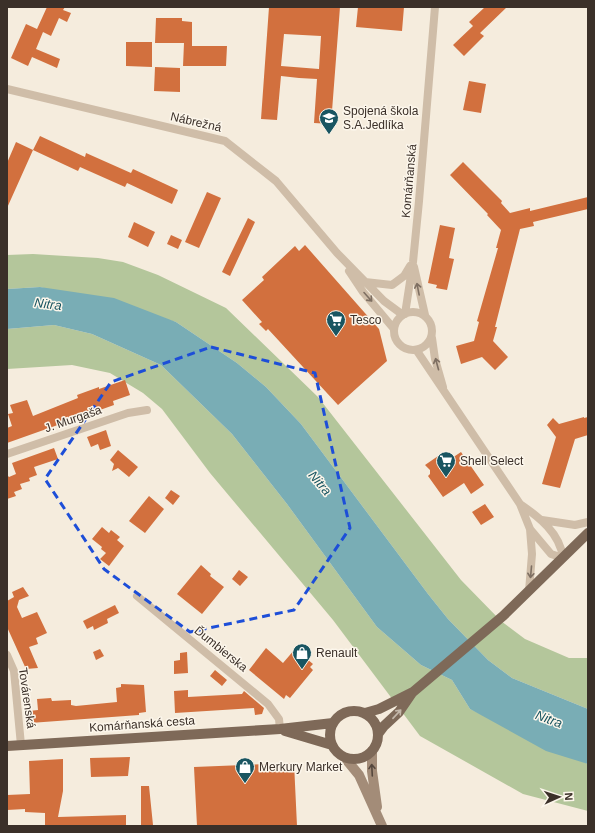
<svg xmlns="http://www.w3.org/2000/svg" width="595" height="833" font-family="Helvetica,sans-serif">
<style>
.green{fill:#b4c69b}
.water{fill:#79adb5}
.building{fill:#d2703e;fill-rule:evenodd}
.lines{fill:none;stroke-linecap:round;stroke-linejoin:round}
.street{stroke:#cfbda8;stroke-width:8}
.secondary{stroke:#a38c78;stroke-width:10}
.primary{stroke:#7e6958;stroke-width:10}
.oneway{stroke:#7e6f62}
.oneway2{stroke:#c3b7a9}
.oneway3{stroke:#55473d}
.marked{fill:none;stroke:#1d4ed8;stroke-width:3;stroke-dasharray:8 5;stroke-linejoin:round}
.labels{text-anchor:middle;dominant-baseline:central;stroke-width:3;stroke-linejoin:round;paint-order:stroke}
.poi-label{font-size:12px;fill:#3b3029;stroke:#fcf6eb;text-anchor:start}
.street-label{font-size:12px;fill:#3b3029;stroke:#fcf6eb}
.water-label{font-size:13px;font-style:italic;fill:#195561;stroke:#fcf6eb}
</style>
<rect width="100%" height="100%" fill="#f5ecdd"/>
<path class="green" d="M33,254L98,258L123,262L158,275L226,308L318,397L461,580L501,621L525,639L569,658H588V709L512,678L488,660L448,619L428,594L301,424L266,387L237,363L176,322L40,287L7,289V255Z
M54,325L92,334L161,365L232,434L287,504L377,627L421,665L452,680L470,709L588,764V811L523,794L420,736L333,620L210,473L162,409L143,393L110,373L72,365L7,369V329Z"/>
<path class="water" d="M40,287L114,298L176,322L237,363L266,387L301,424L428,594L448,619L488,660L512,678L588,709V764L546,751L470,709L452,680L421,665L377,627L287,504L232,434L161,365L92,334L54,325L7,329V289Z"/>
<path class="building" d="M47,7H65L63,10L71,13L67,22L59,18L51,36L43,32L36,49L60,59L57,68L32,57L28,66L11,58L26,24L37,29Z
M269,7H340L331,124L314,123L317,79L299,78L281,76L277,120L261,119ZM284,34L321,36L319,69L281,66Z
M358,7H404L402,31L356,27Z
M485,7H507L480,33L484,36L464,56L453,45L473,26L469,22Z
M156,18H182V21L192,22V46H227L226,66H183L184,43H155Z
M126,42H152V67L126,66Z
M155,67L180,68V92L154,91Z
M469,81L486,84L481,113L463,110Z
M40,136L85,157L86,153L131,173L133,169L178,190L172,204L127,183L125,187L80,167L78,171L33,150Z
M16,142L33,150L7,208V163Z
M463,162L502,201L501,203L510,213L530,208V211L588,197V209L533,222L534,226L520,229L495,327H497L493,341L508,357L495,370L482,357L461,364L456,346L474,341L479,322L477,321L498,248H496L501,230L487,215L488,214L450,175Z
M207,192L221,198L199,248L185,242Z
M248,218L255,222L230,276L222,272Z
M134,222L155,232L148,247L128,237Z
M440,225L455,228L449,258L454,259L447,290L436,288L437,285L428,283Z
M171,235L182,240L178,249L167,244Z
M305,245L379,329L387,361L338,405L268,329L266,331L259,324L262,322L242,300L264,280L262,277L295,246L299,251Z
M125,380L130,395L113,401L114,405L7,443V428L12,426L8,414L13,413L10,405L27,400L33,416L78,398L77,395L99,387V389Z
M584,417V418L588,417V435L575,439L560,488L542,484L556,437L547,425L553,418L559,424Z
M106,430L111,446L100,450L98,444L91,447L87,437Z
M54,448L58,459L34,467L37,475L29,478L30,481L20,484L22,489L14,492L16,496L7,499V475L9,477L16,474L12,463Z
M118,450L138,467L129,477L118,468L112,471L114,464L110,460Z
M461,452L484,485L471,494L464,483L443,497L428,476L430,474V470L425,465L441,454L446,462Z
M171,490L180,496L173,505L165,498Z
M149,496L164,509L145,533L129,521Z
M485,504L494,517L481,525L472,512Z
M102,527L109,533L111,530L120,537L117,540L124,546L109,566L100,559L106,553L101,549L102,547L92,539Z
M201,565L211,574L210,576L224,587L202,614L177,594Z
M239,570L248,577L240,586L232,579Z
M23,587L29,596L19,600L17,607L22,618L37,612L47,633L36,638L38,644L29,647L38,668L26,669L7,627V601L14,597L12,592Z
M115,605L119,613L107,619L108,623L94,630L93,626L87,629L83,621Z
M266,648L283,663L295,649L313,664L310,667L313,670L290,698L286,695L284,699L249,670Z
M100,649L104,656L96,660L93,652Z
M187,652L188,673L174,674V661L180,660V653Z
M215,670L227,680L222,686L210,676Z
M121,684L144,685L146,712L139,713V715L30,723L29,711L38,710L37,699L51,698L52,701L71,700V705L76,706L117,702L116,688L121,687Z
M188,690V697L242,694L244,691L264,708L262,714L255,715L254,708L175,713L174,691Z
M130,757L128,776L91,777L90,758Z
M63,759V791L58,817L126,815V826H45V813L25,812V809L7,810V795L30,794L29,761Z
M294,763L297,826H197L194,767Z
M141,786H149L153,825L141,826Z"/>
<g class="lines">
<path class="street" d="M7,89L225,141L276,181L337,253L384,301L403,315
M414,267L425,315
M349,271L363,292L394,329
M365,282L392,285L404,276L410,266
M394 331a19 19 0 1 1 38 0a19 19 0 1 1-38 0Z
M405,314L413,262L419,201L435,7
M432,338L435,359L443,387
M417,351L520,504L530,529L551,554L563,558C560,533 539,517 520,504
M7,454L128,413L147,410
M542,520L575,525L588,522
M529,591L532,554L530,529
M137,596L268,704L279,719L280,729
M7,655L14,671L21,745"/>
<path class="secondary" d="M372,751V771L377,807
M345,758L359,775L382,826"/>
<path class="primary" d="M330 735a24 24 0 1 1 48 0a24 24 0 1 1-48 0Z
M365,713L379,709L413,692L503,616L588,533
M285,731L332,745
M378,734L384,726L399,712L412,693
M7,746L280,729L333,723"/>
</g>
<defs><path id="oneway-shaft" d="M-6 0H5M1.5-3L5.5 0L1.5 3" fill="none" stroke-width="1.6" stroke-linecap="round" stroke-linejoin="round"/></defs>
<g class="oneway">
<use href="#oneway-shaft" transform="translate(418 289) rotate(-101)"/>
<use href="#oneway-shaft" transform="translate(368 297) rotate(48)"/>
<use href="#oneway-shaft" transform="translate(437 364) rotate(-105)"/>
<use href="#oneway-shaft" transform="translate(531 572) rotate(95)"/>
</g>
<use class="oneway2" href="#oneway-shaft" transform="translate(397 714) rotate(-47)"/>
<use class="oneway3" href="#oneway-shaft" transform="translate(372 770) rotate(-93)"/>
<path class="marked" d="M211,347L315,373L350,528L294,610L190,632L104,569L45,479L111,382Z"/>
<defs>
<g id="school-pin" transform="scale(1)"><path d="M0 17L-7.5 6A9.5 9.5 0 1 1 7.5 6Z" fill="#195561" stroke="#fcf6eb"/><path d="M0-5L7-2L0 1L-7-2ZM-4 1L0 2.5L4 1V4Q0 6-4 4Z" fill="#fff"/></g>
<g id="supermarket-pin" transform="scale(1)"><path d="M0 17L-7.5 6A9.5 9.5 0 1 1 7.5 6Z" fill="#195561" stroke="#fcf6eb"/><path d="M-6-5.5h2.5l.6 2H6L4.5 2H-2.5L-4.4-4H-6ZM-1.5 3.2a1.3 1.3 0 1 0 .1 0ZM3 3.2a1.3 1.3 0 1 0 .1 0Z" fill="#fff"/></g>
<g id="shop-pin" transform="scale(1)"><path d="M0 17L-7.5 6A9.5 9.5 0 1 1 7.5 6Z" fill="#195561" stroke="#fcf6eb"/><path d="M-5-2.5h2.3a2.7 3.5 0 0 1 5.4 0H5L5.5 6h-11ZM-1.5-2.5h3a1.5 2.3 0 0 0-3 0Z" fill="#fff"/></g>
</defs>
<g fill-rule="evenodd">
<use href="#school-pin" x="329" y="118"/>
<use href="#supermarket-pin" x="336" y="320"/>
<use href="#supermarket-pin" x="446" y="461"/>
<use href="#shop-pin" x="302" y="653"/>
<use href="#shop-pin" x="245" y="767"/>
</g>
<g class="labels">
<g class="poi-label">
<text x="343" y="111">Spojená škola<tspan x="343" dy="14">S.A.Jedlíka</tspan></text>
<text x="350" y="320">Tesco</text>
<text x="460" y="461">Shell Select</text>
<text x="316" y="653">Renault</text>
<text x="259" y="767">Merkury Market</text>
</g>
<g class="street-label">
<text transform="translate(196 122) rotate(13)">Nábrežná</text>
<text transform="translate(409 181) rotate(-85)">Komárňanská</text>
<text transform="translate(73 419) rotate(-19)">J. Murgaša</text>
<text transform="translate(221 649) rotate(39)">Ďumbierska</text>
<text transform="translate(27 698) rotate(82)">Továrenská</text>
<text transform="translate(142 724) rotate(-4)">Komárňanská cesta</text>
</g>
<g class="water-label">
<text transform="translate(48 304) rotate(7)">Nitra</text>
<text transform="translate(320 483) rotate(50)">Nitra</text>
<text transform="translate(549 719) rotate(20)">Nitra</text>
</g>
</g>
<rect width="595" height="833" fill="none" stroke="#3b3029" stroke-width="16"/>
<g transform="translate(559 797) rotate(87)" stroke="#fcf6eb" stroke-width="3" paint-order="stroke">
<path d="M0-3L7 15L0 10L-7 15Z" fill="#3b3029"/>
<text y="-6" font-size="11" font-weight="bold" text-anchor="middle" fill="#3b3029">N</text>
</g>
</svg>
